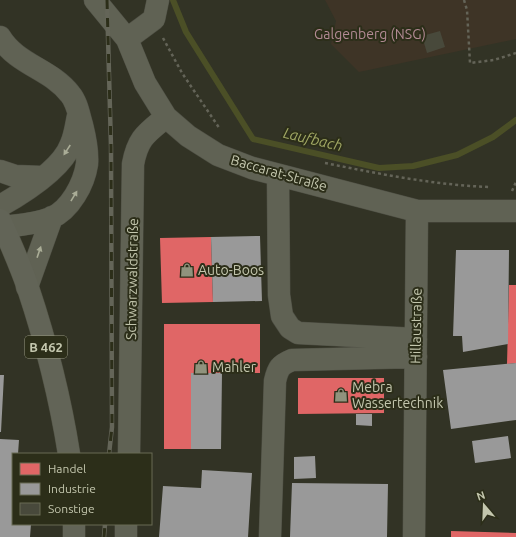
<svg xmlns="http://www.w3.org/2000/svg" width="516" height="537" font-family="Ubuntu,sans-serif">
<style>
.green{fill:#3e3426}
.shops{fill:#e06666}
.industry{fill:#999}
.lines{fill:none;stroke-linecap:round;stroke-linejoin:round}
.stream{stroke:#4b4f26;stroke-width:6}
.building{fill:#48493b}
.minor-casing{stroke:#4e4f44;stroke-width:23}
.major-casing{stroke:#4f5042;stroke-width:23}
.path{stroke:#646458;stroke-width:2.5;stroke-dasharray:3 3;stroke-linecap:butt}
.minor{stroke:#606254;stroke-width:22}
.major{stroke:#626457;stroke-width:22}
.rail-casing{stroke:#646558;stroke-width:4.5}
.rail{stroke:#2c2e19;stroke-width:3;stroke-dasharray:9;stroke-linecap:butt}
.oneway{fill:#aaad97}
.labels{text-anchor:middle;dominant-baseline:central;stroke-width:4;stroke-linejoin:round;paint-order:stroke}
.shield{fill:#2c2e19;stroke:#969881;stroke-width:1}
.shield-label{font-size:13px;font-weight:bold;fill:#c3c6ad}
.park-label{font-size:14px;fill:#b28a94;stroke:#2c2e19}
.street-label{font-size:14px;fill:#c3c6ad;stroke:#2c2e19}
.poi-label{font-size:14px;fill:#c3c6ad;stroke:#2c2e19;text-anchor:start}
.water-label{font-size:15px;font-style:italic;fill:#a1a864;stroke:#2c2e19}
</style>
<rect width="100%" height="100%" fill="#323325"/>
<path class="green" d="M325,0H516V39L359,72L331,44L336,21Z"/>
<path class="shops" d="M211,237L213,302L162,303L160,238Z
M509,285H516V363L507,364Z
M164,324H260V373H191V449H164Z
M298,378H384V413L298,414Z
M451,531L516,533V537H451Z"/>
<path class="industry" d="M260,236L262,301L213,302L211,237Z
M456,250H509L508,344L463,352L462,336H453Z
M516,363V420L451,429L443,370Z
M191,373H222L221,449H191Z
M0,375H4L1,432H0Z
M356,414H372V426L356,425Z
M508,436L511,458L475,463L472,441Z
M0,439L19,440L18,454H13V524H31L30,537H0Z
M315,456L316,478L294,479V457Z
M202,470L252,473L248,537H159L163,486L201,488Z
M292,483L388,484L387,537H290Z"/>
<g class="lines">
<path class="stream" d="M173,0L186,32L253,139L379,168L413,166L457,155L493,137L516,120"/>
</g>
<path class="building" d="M440,31L445,47L427,53L422,36Z"/>
<g class="lines">
<g class="minor-casing">
<path id="minor" d="M95,0L127,39L145,83L166,117L188,136L218,155L252,168L417,211H516
M0,37C17,65 51,69 70,94C77,102 79,115 82,125C85,137 88,151 87,164C84,184 70,210 51,218C36,224 19,225 3,227
M127,39L154,19L158,0
M0,171L15,176L42,177
M278,175L279,295L282,316L290,328L298,333L416,339
M0,206C23,193 62,169 71,144C75,135 76,125 78,116
M27,287L52,217
M129,454L133,164C138,137 147,133 166,117
M126,537V524
M270,537L275,381C278,368 280,365 292,360L416,357
M414,537L417,211"/>
</g>
<g class="major-casing">
<path id="major" d="M0,220C10,242 20,264 28,288C46,342 60,397 69,454
M74,537V524"/>
</g>
<path class="path" d="M464,0L467,10L470,63L494,60L516,53
M163,38L182,73L220,129
M325,163C380,174 434,185 490,187
M512,191L516,182"/>
<use href="#minor" class="minor"/>
<use href="#major" class="major"/>
<g class="rail-casing">
<path id="rail" d="M107,0L111,147L112,427L109,454
M104,537L105,524"/>
</g>
<use href="#rail" class="rail"/>
</g>
<defs><path id="oneway-solid" d="M-6-.8H1V-3.2L6.5 0L1 3.2V.8H-6Z"/></defs>
<g class="oneway">
<use href="#oneway-solid" transform="translate(67 150) rotate(123)"/>
<use href="#oneway-solid" transform="translate(74 196) rotate(-59)"/>
<use href="#oneway-solid" transform="translate(39 252) rotate(-71)"/>
</g>
<defs>
<g id="shop-bare" transform="scale(1.08)"><path d="M-5-2.5h2.3a2.7 3.5 0 0 1 5.4 0H5L5.5 6h-11ZM-1.5-2.5h3a1.5 2.3 0 0 0-3 0Z" fill="#90937d" stroke="#2c2e19" stroke-width="2.5" paint-order="stroke"/></g>
</defs>
<g fill-rule="evenodd">
<use href="#shop-bare" x="187" y="270"/>
<use href="#shop-bare" x="201" y="367"/>
<use href="#shop-bare" x="341" y="395"/>
</g>
<g class="labels">
<rect class="shield" x="25" y="336" width="42" height="22" rx="3"/>
<g class="shield-label">
<text x="46" y="347">B 462</text>
</g>
<g class="park-label">
<text x="370" y="34">Galgenberg (NSG)</text>
</g>
<g class="street-label">
<text transform="translate(279 173) rotate(16)">Baccarat-Straße</text>
<text transform="translate(132 279) rotate(-89)">Schwarzwaldstraße</text>
<text transform="translate(416 326) rotate(-89)">Hillaustraße</text>
</g>
<g class="poi-label">
<text x="198" y="270">Auto-Boos</text>
<text x="212" y="367">Mahler</text>
<text x="352" y="387">Mebra<tspan x="352" dy="16">Wassertechnik</tspan></text>
</g>
<g class="water-label">
<text transform="translate(313 139) rotate(13)">Laufbach</text>
</g>
</g>
<rect x="12" y="453" width="140" height="72" fill="#2c2e19" stroke="#686b54"/>
<rect x="20" y="463" width="20" height="12" fill="#e06666" stroke="#686b54"/>
<text x="48" y="473" font-size="12" fill="#c3c6ad">Handel</text>
<rect x="20" y="483" width="20" height="12" fill="#999999" stroke="#686b54"/>
<text x="48" y="493" font-size="12" fill="#c3c6ad">Industrie</text>
<rect x="20" y="503" width="20" height="12" fill="#48493b" stroke="#686b54"/>
<text x="48" y="513" font-size="12" fill="#c3c6ad">Sonstige</text>
<g transform="translate(484 505) rotate(341)" stroke="#2c2e19" stroke-width="3" paint-order="stroke">
<path d="M0-3L7 15L0 10L-7 15Z" fill="#c3c6ad"/>
<text y="-6" font-size="11" font-weight="bold" text-anchor="middle" fill="#c3c6ad">N</text>
</g>
</svg>
